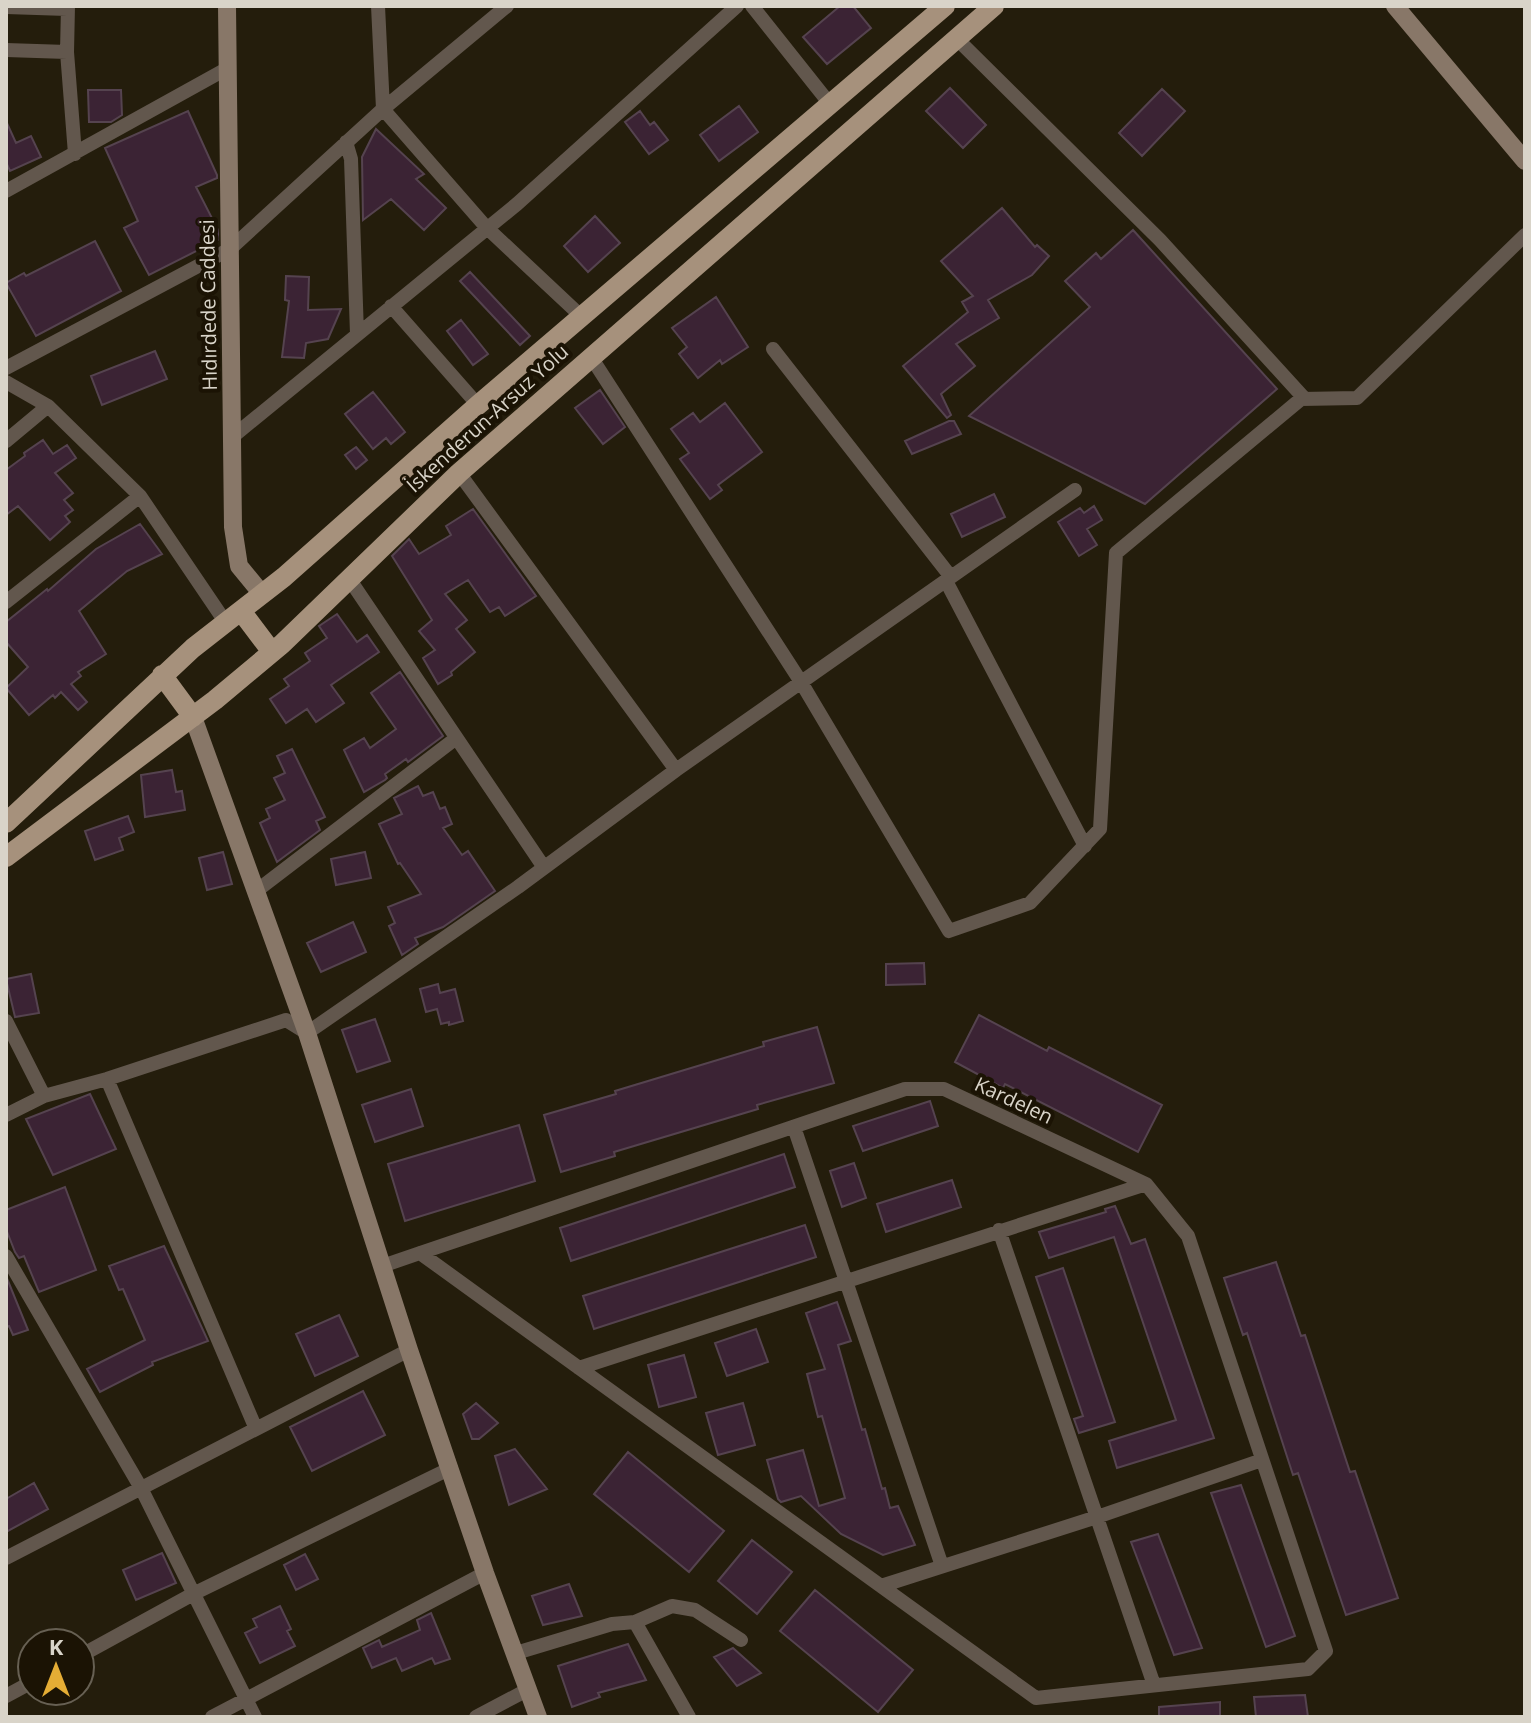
<svg xmlns="http://www.w3.org/2000/svg" width="1531" height="1723" font-family="'Open Sans',sans-serif">
<style>
.building{fill:#3b2334;stroke:#55434f;stroke-width:2}
.lines{fill:none;stroke-linecap:round;stroke-linejoin:round}
.street{stroke:#62574d;stroke-width:14}
.secondary{stroke:#887768;stroke-width:18}
.primary{stroke:#a6917c;stroke-width:20}
.labels{text-anchor:middle;dominant-baseline:central;stroke-width:8;stroke-linejoin:round;paint-order:stroke}
.street-label{font-size:20px;fill:#d9d4c9;stroke:#1b1304}
</style>
<rect width="100%" height="100%" fill="#241d0c"/>
<path class="building" d="M840,6H853L871,28L827,64L803,37Z
M950,88L986,125L963,148L926,111Z
M1162,89L1185,111L1142,156L1119,133Z
M88,90H121L122,115L111,122H89Z
M739,106L758,132L719,161L700,135Z
M188,111L217,175V178L196,187L218,230V240L149,275L124,228L138,221L105,148Z
M640,111L650,125L654,122L668,140L649,154L625,122Z
M6,121L16,143L31,136L41,157L10,171L6,162Z
M376,129L424,174L416,179L446,208L424,230L391,199L363,220L362,157Z
M1002,208L1035,247L1037,245L1049,256L1032,275L988,300L999,318L956,344L975,366L941,394L951,415L947,418L903,366L968,312L962,302L973,296L941,261Z
M595,216L620,243L588,272L564,246Z
M1133,230L1277,389L1145,504L969,416L1090,307L1065,281L1096,253L1101,259Z
M95,241L121,291L36,336L6,283L24,273L26,276Z
M470,272L530,336L520,345L460,281Z
M286,276L309,277L308,310L341,309L328,339L306,343L304,358L282,357L289,301L285,300Z
M716,297L748,347L722,364L720,360L698,378L679,354L687,347L672,328Z
M461,320L488,354L473,365L447,331Z
M155,351L167,379L102,405L91,376Z
M600,390L625,427L603,444L575,408Z
M373,392L405,432L391,444L386,438L373,449L345,414Z
M725,403L762,452L718,485L722,490L710,499L680,459L689,453L671,429L693,413L700,422Z
M949,421H954L961,434L912,454L905,441Z
M43,440L53,454L67,445L76,458L55,473L73,493L64,500L73,510L65,516L70,522L50,540L18,506L6,515V470L25,456L24,453Z
M356,447L367,460L356,469L345,455Z
M994,494L1005,517L962,537L951,514Z
M1094,506L1102,520L1087,529L1097,545L1079,556L1058,522L1080,508L1084,513Z
M473,509L536,596L505,616L499,607L490,612L468,580L445,594L467,620L456,629L475,652L451,672L452,675L438,684L423,658L435,650L419,631L432,620L392,556L409,539L419,554L451,535L446,526Z
M140,524L162,554L127,571L79,611L106,654L78,672L81,676L71,684L87,702L78,710L61,692L55,698L53,695L29,715L6,688L28,667L6,642V622L47,589L48,591L96,549Z
M337,614L357,642L367,635L379,652L331,685L344,703L316,722L307,709L286,723L270,699L289,686L284,679L310,661L305,653L327,638L319,626Z
M400,672L443,736L408,762L406,759L385,774L387,778L385,780L364,792L344,750L364,738L370,748L396,729L371,693Z
M292,749L325,817L316,821L320,830L277,862L260,823L270,818L266,809L285,800L274,778L285,773L277,756Z
M172,770L176,792L182,791L185,810L145,817L141,775Z
M418,786L423,796L433,792L440,809L445,807L452,824L443,828L462,855L468,851L495,891L443,927L415,938L418,944L402,955L389,926L395,923L388,907L421,894L400,863L398,864L379,824L402,814L394,798Z
M128,816L134,832L119,838L123,850L95,860L85,831Z
M223,852L232,884L207,890L199,858Z
M365,852L371,878L336,885L331,859Z
M353,922L366,952L321,972L307,943Z
M924,963L925,984L886,985V964Z
M31,974L39,1013L15,1017L6,979Z
M438,984L440,993L455,989L463,1021L449,1025V1022L441,1024L437,1009L426,1012L420,989Z
M979,1015L1047,1051L1049,1047L1162,1105L1138,1152L1005,1084L1003,1088L955,1062Z
M375,1019L390,1061L357,1072L342,1030Z
M817,1027L834,1083L757,1105L758,1109L614,1152L615,1156L561,1172L544,1115L616,1094L615,1091L764,1046L763,1042Z
M411,1089L423,1126L375,1142L362,1105Z
M90,1094L116,1149L53,1175L26,1119Z
M930,1101L938,1126L863,1151L853,1126Z
M519,1125L535,1181L405,1221L388,1164Z
M784,1154L795,1187L571,1261L560,1228Z
M854,1163L866,1198L842,1207L830,1171Z
M952,1180L961,1207L886,1232L877,1204Z
M65,1187L96,1270L39,1292L24,1256L19,1258L15,1252L6,1229V1210Z
M1115,1206L1131,1244L1145,1239L1214,1438L1117,1468L1109,1441L1176,1420L1114,1237L1049,1258L1039,1232L1106,1212L1105,1209Z
M805,1225L816,1257L594,1329L583,1296Z
M164,1246L208,1341L152,1362L153,1365L100,1392L87,1369L145,1340L123,1289L119,1290L109,1266Z
M1276,1262L1301,1336L1305,1335L1350,1472L1355,1471L1398,1598L1346,1615L1298,1473L1293,1475L1247,1333L1243,1335L1224,1278Z
M1063,1268L1115,1422L1079,1433L1074,1419L1083,1416L1036,1277Z
M6,1276L28,1330L13,1335L9,1326L6,1327Z
M837,1302L851,1341L838,1345L862,1430L865,1429L882,1489L885,1488L890,1508L898,1506L915,1545L883,1555L841,1534L801,1496L781,1502L778,1499L767,1460L803,1450L819,1506L845,1498L822,1416L818,1417L807,1374L825,1369L806,1313Z
M339,1315L358,1356L315,1376L296,1334Z
M756,1329L768,1362L727,1376L715,1343Z
M684,1355L696,1397L659,1407L648,1365Z
M363,1391L385,1435L312,1471L290,1427Z
M476,1403L498,1423L479,1439H472L463,1414Z
M743,1403L755,1445L718,1455L706,1413Z
M515,1449L547,1489L509,1505L495,1456Z
M628,1452L724,1531L689,1572L594,1494Z
M34,1483L48,1509L6,1532V1499Z
M1241,1485L1295,1636L1266,1647L1211,1493Z
M1158,1534L1202,1648L1174,1655L1131,1542Z
M752,1540L792,1572L757,1614L718,1581Z
M162,1553L176,1583L136,1600L123,1570Z
M305,1554L318,1579L296,1590L284,1565Z
M569,1584L582,1616L543,1625L532,1596Z
M815,1590L913,1670L878,1712L780,1631Z
M280,1606L291,1629L287,1631L295,1646L260,1663L245,1633L257,1627L253,1619Z
M431,1613L450,1659L435,1664L432,1658L402,1671L396,1658L372,1668L363,1648L379,1640L382,1647L420,1630L417,1620Z
M628,1644L646,1680L598,1693L600,1697L572,1707L558,1666Z
M733,1648L761,1673L737,1686L714,1657Z
M1305,1695L1308,1717H1256L1254,1697Z
M1220,1702V1717H1159V1707Z"/>
<g class="lines">
<path class="street" d="M68,6L67,52L75,154
M507,6L383,109L486,227L581,316
M752,6L830,104
M6,7L67,9
M956,38L1160,240L1304,398L1301,399
M6,50L67,52
M346,142L351,159L357,334
M6,191L228,68
M391,306L478,405
M773,349L951,577
M591,357L801,682L949,931L1030,903L1100,829L1116,553L1301,399L1357,398L1525,235
M6,368L230,249L383,109L378,6
M6,382L48,406L140,496L226,623
M231,438L517,204L737,6
M6,441L48,406
M459,473L676,770
M350,580L543,866
M946,581L1085,846
M6,602L140,496
M255,892L455,739
M6,1021L44,1096
M107,1079L256,1429
M6,1115L44,1096L107,1079L286,1020L307,1033L518,887L676,770L1075,490
M794,1127L942,1566
M999,1230L1154,1685
M6,1256L141,1488L255,1717
M382,1266L420,1253L905,1089H944L1146,1184L1188,1236L1326,1651L1308,1669L1036,1698L420,1253
M579,1368L1146,1184
M6,1558L409,1350
M881,1586L1097,1517L1262,1460
M635,1622L689,1717
M516,1653L612,1624L635,1622L672,1606L695,1610L741,1640
M80,1656L195,1593L451,1468
M6,1696L32,1682
M212,1717L485,1573
M476,1717L529,1689"/>
<path class="secondary" d="M227,6L233,527L239,566L262,594
M1395,6L1525,161
M193,717L307,1033L409,1350L485,1573L538,1717"/>
<path class="primary" d="M241,611L272,652
M162,675L193,717
M6,823L193,648L284,577L478,405L945,6
M6,857L215,700L282,644L459,473L994,6"/>
</g>
<g class="labels">
<g class="street-label">
<text transform="translate(208 305) rotate(-91)">Hıdırdede Caddesi</text>
<text transform="translate(487 418) rotate(-42)">İskenderun-Arsuz Yolu</text>
<text transform="translate(1014 1100) rotate(25)">Kardelen</text>
</g>
</g>
<rect width="1531" height="1723" fill="none" stroke="#d9d4c9" stroke-width="16"/>
<g transform="translate(56 1667)"><circle r="38" fill="#1b1304" stroke="#676053" stroke-width="2"/>
<path d="M0-6L14 30L0 20L-14 30Z" fill="#e5ad35"/>
<text y="-12" font-size="22" font-weight="bold" text-anchor="middle" fill="#d9d4c9">K</text>
</g>
</svg>
